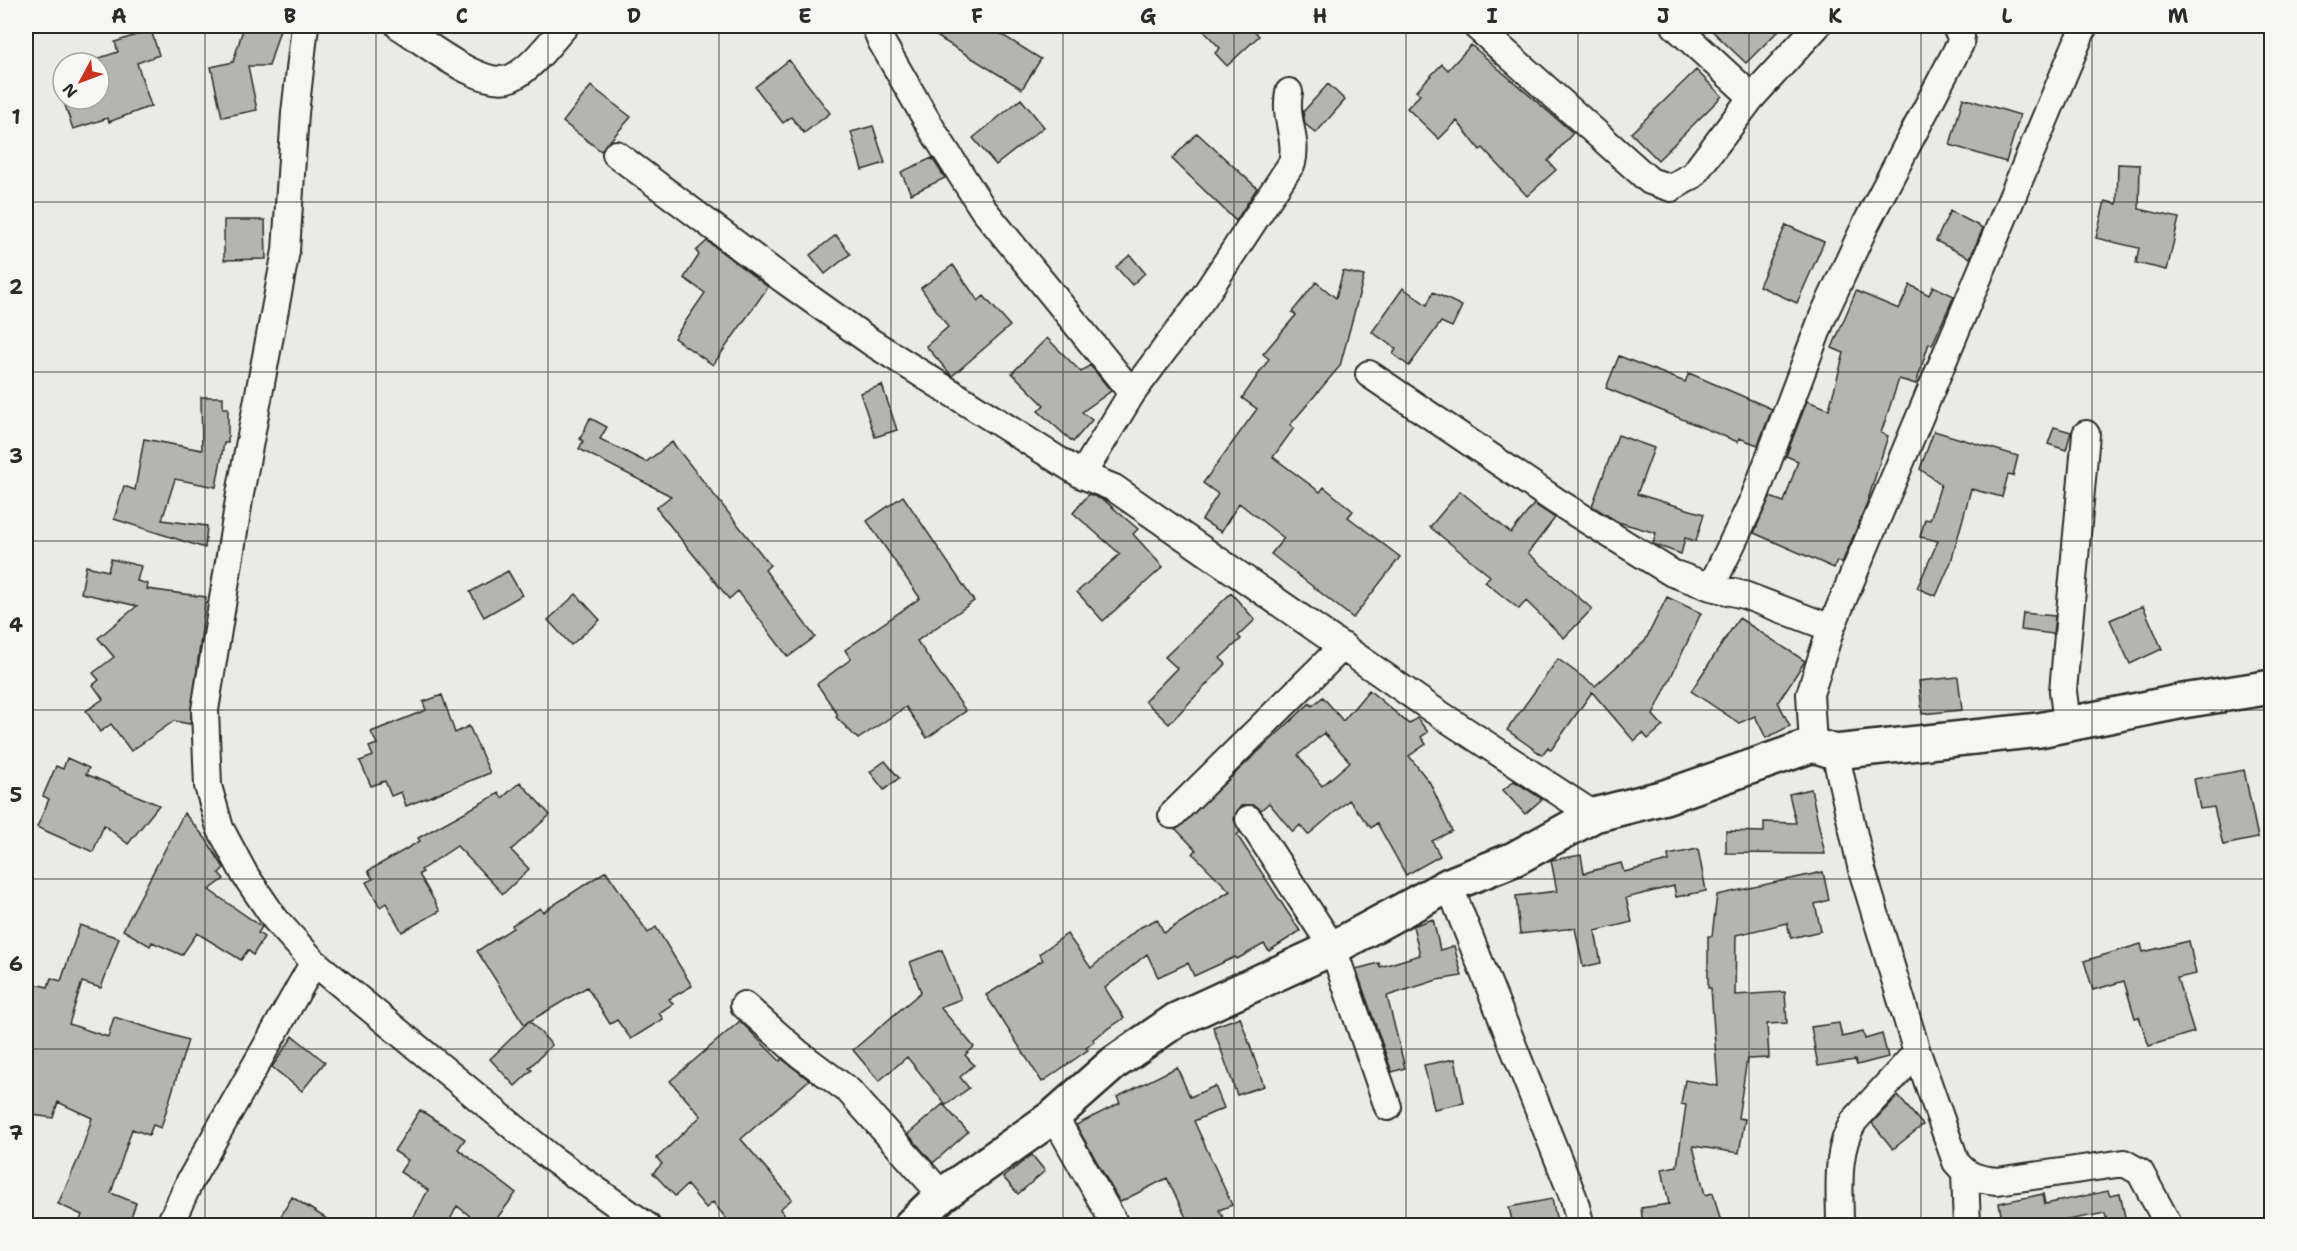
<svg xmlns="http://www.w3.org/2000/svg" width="2297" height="1251" font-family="'Shantell Sans',sans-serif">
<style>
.building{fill:#b4b4b1;stroke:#2b2b2b;stroke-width:1.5;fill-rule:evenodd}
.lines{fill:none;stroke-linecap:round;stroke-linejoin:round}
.minor-casing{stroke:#2b2b2b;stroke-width:30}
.tertiary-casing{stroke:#2b2b2b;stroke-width:38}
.minor{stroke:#f6f6f2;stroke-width:26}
.tertiary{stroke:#f6f6f2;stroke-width:33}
.grid{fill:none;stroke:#2b2b2b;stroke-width:1.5;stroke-opacity:0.55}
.neatline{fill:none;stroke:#2b2b2b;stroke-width:2}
.grid-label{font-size:20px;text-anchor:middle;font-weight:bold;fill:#2b2b2b}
</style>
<rect width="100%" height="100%" fill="#eaeae6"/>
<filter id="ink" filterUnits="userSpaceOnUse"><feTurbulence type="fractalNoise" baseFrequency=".0167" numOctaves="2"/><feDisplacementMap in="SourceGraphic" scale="12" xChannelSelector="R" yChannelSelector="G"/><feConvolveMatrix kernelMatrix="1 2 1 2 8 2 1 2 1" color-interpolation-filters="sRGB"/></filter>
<g filter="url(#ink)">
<path class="building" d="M244,26H281L269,66H248L257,110L222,117L211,67L233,62Z
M920,26H988L1041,59L1022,89Z
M1199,26H1250L1259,36L1227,66L1215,53L1220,48Z
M1707,26H1783L1746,63Z
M151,30L159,55L137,63L151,106L109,122L108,118L73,129L63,99H99V58L118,52L115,42Z
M1471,45L1573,133L1548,161L1556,170L1527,196L1483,148L1480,150L1457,121L1439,139L1407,108L1420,95L1416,91L1442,64L1448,70Z
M789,60L830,113L804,133L791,117L783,123L755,87Z
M1696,70L1722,96L1658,160L1631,133Z
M1328,84L1345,100L1316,133L1305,124L1303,112Z
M591,86L631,117L601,151L563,122Z
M1963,98L2020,115L2006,162L1950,145Z
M1021,99L1044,127L996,165L973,138Z
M873,126L885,163L862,170L851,132Z
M1197,133L1257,188L1236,221L1172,159Z
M932,158L945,178L911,194L901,172Z
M2118,164L2140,165L2139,209L2179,218L2167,270L2136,263L2139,248L2096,238L2105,201L2117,204Z
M1950,211L1983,228L1970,258L1936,241Z
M224,220H265L266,259L224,260Z
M1786,225L1824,242L1797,303L1759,286Z
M836,235L850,254L825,274L810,255Z
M707,241L768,287L713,365L674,338L705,293L684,278L699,255L696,251Z
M1130,255L1145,273L1132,285L1116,267Z
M953,265L978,301L984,296L1010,326L952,376L926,346L948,327L921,288Z
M1343,271L1364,276L1340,366L1290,425L1294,428L1273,457L1320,492L1324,487L1353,511L1348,517L1400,557L1353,618L1271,554L1284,538L1239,503L1221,532L1202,520L1218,494L1203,483L1257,409L1242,398L1269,359L1263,354L1296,315L1292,312L1316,282L1336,298Z
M1910,285L1929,295L1933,286L1954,296L1932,345L1929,343L1916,384L1899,379L1881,433L1888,436L1866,506L1842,563L1837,561L1834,568L1754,533L1770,497L1784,502L1798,461L1786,456L1807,401L1829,409L1844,353L1832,348L1856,291L1899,309Z
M1403,288L1427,305L1433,292L1462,306L1452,327L1441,322L1409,366L1393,354L1396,349L1372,332Z
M1047,338L1081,372L1090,365L1111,391L1082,412L1092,420L1073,442L1038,411L1044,405L1012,373Z
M1619,356L1685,382L1689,373L1772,409L1758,445L1739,438L1738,442L1606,388Z
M882,385L897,430L875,437L860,393Z
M201,397H223V408H228V443H224L216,487L175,479L162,520L207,526L205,548L114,519L124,486L135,490L144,439L202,450Z
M590,418L607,427L600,439L646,462L672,442L770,565L765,570L815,637L788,657L738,591L729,599L656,508L671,496L579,449L583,441L580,439Z
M2054,427L2071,432L2066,450L2048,444Z
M1934,431L2018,456L2013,476L2008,475L2002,497L1971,489L1951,562L1936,596L1917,588L1938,541L1920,537L1925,519L1930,520L1941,484L1920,469Z
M1618,435L1654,448L1637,494L1704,514L1696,541L1685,538L1681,554L1653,544L1656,533L1618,522L1592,506Z
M1460,491L1511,533L1534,504L1555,518L1528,553L1592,609L1564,638L1526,601L1519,609L1485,582L1490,576L1430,527Z
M1089,494L1105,501L1138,529L1133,534L1163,567L1103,621L1077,592L1120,554L1073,513Z
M903,496L974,601L917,641L966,711L927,738L906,707L858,739L836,717L838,715L817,684L851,659L845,650L920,598L867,521Z
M111,559L141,566L137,581L148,584L147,589L206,597L190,724L174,721L131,751L111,724L100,732L86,711L103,699L93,685L99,680L93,673L114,657L98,638L137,606L81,593L86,566L108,571Z
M508,571L522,595L484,617L470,592Z
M1231,593L1255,620L1238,636L1241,639L1220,658L1226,664L1169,724L1145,701L1177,668L1165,657Z
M576,594L600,620L571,645L548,620Z
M1667,597L1701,613L1653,715L1663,726L1648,739L1643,733L1634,741L1592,692L1551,750L1548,747L1542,755L1507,730L1558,659L1595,686L1645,641Z
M2143,606L2162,649L2130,664L2110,620Z
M2023,613L2055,616L2053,634L2021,630Z
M1739,618L1805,661L1778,702L1790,726L1766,738L1755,716L1739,723L1691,691Z
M1958,677L1962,710L1922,714L1919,681Z
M1369,690L1409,724L1417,718L1428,732L1421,737L1426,744L1409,756L1430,783L1452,831L1432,841L1440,856L1406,875L1377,823L1371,828L1349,800L1308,835L1300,825L1293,832L1269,803L1261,810L1255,805L1241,806L1234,819L1240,832L1237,835L1300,931L1269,951L1264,944L1237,959L1235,957L1194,976L1188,963L1158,977L1147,954L1105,988L1124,1018L1093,1039L1094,1042L1086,1048L1088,1050L1042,1082L986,995L1043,960L1039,954L1067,934L1091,968L1139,928L1157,919L1164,933L1230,891L1193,854L1196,850L1176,829L1310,703L1312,706L1323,697L1343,721ZM1324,733L1350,762L1322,786L1298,755Z
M442,695L455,733L469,726L490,773L406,806L401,792L391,796L385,781L371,786L360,761L373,756L369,747L377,744L371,732L426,710L423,702Z
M67,758L89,768L86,774L159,805L128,844L104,825L93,852L37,827L49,799L43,796L56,766L63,769Z
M885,761L899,778L884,790L870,772Z
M2244,770L2258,838L2223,845L2214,807L2200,809L2194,779Z
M1514,781L1542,799L1525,814L1503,790Z
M520,782L550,815L511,850L529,869L503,894L457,846L421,870L423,872L419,874L440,911L402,932L386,903L380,907L366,882L373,879L368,871L420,841L418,838L499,793L502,798Z
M1811,789L1825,854L1726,853V831L1764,832V822L1796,823L1789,794Z
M184,813L206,839L224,868L219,873L224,879L209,890L262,927L258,933L264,937L253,955L248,950L241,960L197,933L182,955L152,942L150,946L123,930Z
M1698,849L1706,891L1676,897L1674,886L1626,898L1632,922L1595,931L1601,963L1583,967L1575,928L1520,934L1516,896L1557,891L1551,860L1581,855L1584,873L1621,863L1624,872L1669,861L1668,855Z
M606,871L648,933L656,927L692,986L669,999L673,1004L659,1013L663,1019L631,1039L617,1020L610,1024L587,987L530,1021L552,1045L529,1068L532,1070L515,1086L490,1059L529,1021L524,1024L477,951L513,928L512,925L540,908L543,912Z
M1823,872L1829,900L1815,904L1821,931L1791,938L1787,923L1736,935L1735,995L1785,992L1787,1023L1767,1024L1769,1058L1747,1059L1738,1118L1745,1119L1739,1153L1693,1146L1705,1195L1713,1193L1722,1226H1663L1662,1223L1643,1226L1641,1208L1669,1204L1662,1169L1677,1166L1686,1105L1681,1104L1685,1080L1718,1086L1711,988H1708V936H1712L1717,895Z
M1433,919L1440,950L1454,946L1462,976L1437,980L1387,996L1405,1068L1392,1072L1356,969L1379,963L1380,967L1420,955L1413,926Z
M80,925L119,938L101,988L82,982L69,1024L108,1037L114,1017L188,1040L161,1128L153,1125L149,1135L132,1129L111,1193L136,1203L128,1226H78L82,1215L58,1204L80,1155L92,1118L58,1102L53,1118L26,1114V982L48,987L51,978L61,981Z
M2189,941L2196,974L2177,978L2194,1032L2149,1046L2139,1017L2135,1018L2124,981L2093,990L2084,961L2141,944L2143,952Z
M942,950L961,999L940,1007L974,1047L965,1055L974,1065L960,1077L969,1088L946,1105L907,1057L879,1081L853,1050L921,992L910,962Z
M1240,1017L1264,1086L1237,1095L1213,1027Z
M740,1021L780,1061L782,1059L809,1080L741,1139L792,1199L780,1209L793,1226H732L713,1202L706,1208L687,1185L675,1196L653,1173L662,1164L657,1158L701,1116L670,1081Z
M1839,1023L1842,1037L1863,1032L1865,1039L1882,1034L1888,1057L1857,1065L1855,1060L1818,1066L1811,1027Z
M293,1036L325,1062L302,1091L272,1067Z
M1455,1059L1464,1103L1434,1109L1424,1065Z
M1177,1067L1190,1097L1215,1086L1224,1108L1194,1121L1232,1205L1219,1210L1228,1226H1190L1167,1178L1120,1202L1076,1125L1120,1103L1117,1097Z
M1898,1096L1923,1125L1893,1149L1872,1123Z
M943,1104L968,1132L933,1163L908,1134Z
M420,1110L465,1139L458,1149L516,1193L491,1226H483L457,1206L447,1226H409L428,1190L400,1172L408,1160L394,1151Z
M1032,1155L1045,1171L1018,1194L1003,1177Z
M2108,1191L2110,1196L2120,1194L2127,1226H2108L2105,1213L2046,1224L2044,1218L2003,1226L1999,1203L2043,1194L2045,1204Z
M292,1197L338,1226H275Z
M1552,1199L1558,1226H1513L1509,1207Z"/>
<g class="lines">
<g class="minor-casing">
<path id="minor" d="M305,26L295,113L286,251L240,494L205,710L208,786L220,828L245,875L275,919L314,962L551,1158L647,1226
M399,26C424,41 484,92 513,77C533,67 550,42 565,26
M875,26L881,41L933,131L983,209L1132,393L1082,475
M1476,26L1650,181L1671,188L1693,175L1752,97L1817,26
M1675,26L1752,97
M616,154L784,280L871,342L1082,475L1114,488L1432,709L1594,815
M1369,374L1556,501L1672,573L1711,587
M1132,393L1203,298L1292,163C1298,137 1284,121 1289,92
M1831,628L1744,595L1711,587L1754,498L1823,316L1866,224L1960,44L1961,36L1955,26
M2067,724L2063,691L2086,434
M1813,745L1810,694L1831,628L2084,26
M1835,752L1862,870L1917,1052L1956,1162C1968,1177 1978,1179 1997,1181L2124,1163L2140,1172L2169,1226
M1172,815L1343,646
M1249,819L1333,948L1388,1107
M1449,885L1574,1199L1581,1226
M744,1005L798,1053L849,1091L942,1195
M1054,1116L1116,1226
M1965,1173L1967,1226
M169,1226L190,1181L314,962
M1840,1226C1840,1191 1835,1151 1854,1121L1917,1052"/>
</g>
<g class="tertiary-casing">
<path id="tertiary" d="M910,1226L942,1195L1054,1116L1114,1063L1176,1020L1333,948L1449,885L1514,859L1594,815L1665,797L1813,745L1835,752L2039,730L2183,701L2272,687"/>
</g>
<use href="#minor" class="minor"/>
<use href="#tertiary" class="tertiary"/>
</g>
</g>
<path class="grid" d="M205,26V1226M376,26V1226M548,26V1226M719,26V1226M891,26V1226M1063,26V1226M1234,26V1226M1406,26V1226M1578,26V1226M1749,26V1226M1921,26V1226M2092,26V1226M26,202H2272M26,372H2272M26,541H2272M26,710H2272M26,879H2272M26,1049H2272"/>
<rect width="2297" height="1251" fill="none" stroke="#f6f6f2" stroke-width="66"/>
<g transform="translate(81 81) rotate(229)"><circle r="28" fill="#f6f6f2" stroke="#a5a5a2" stroke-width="1.5"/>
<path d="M0-4.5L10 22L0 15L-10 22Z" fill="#c8321e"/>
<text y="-9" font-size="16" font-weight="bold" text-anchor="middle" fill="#2b2b2b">N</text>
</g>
<rect x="33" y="33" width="2231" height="1185" class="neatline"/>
<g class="grid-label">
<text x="119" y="23">A</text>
<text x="290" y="23">B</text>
<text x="462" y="23">C</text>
<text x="634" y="23">D</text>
<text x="805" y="23">E</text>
<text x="977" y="23">F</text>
<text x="1148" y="23">G</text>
<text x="1320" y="23">H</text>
<text x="1492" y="23">I</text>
<text x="1663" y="23">J</text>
<text x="1835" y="23">K</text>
<text x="2007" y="23">L</text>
<text x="2178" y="23">M</text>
<text x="16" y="124">1</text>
<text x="16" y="294">2</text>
<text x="16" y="463">3</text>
<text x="16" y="632">4</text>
<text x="16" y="802">5</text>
<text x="16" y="971">6</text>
<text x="16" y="1140">7</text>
</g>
</svg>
